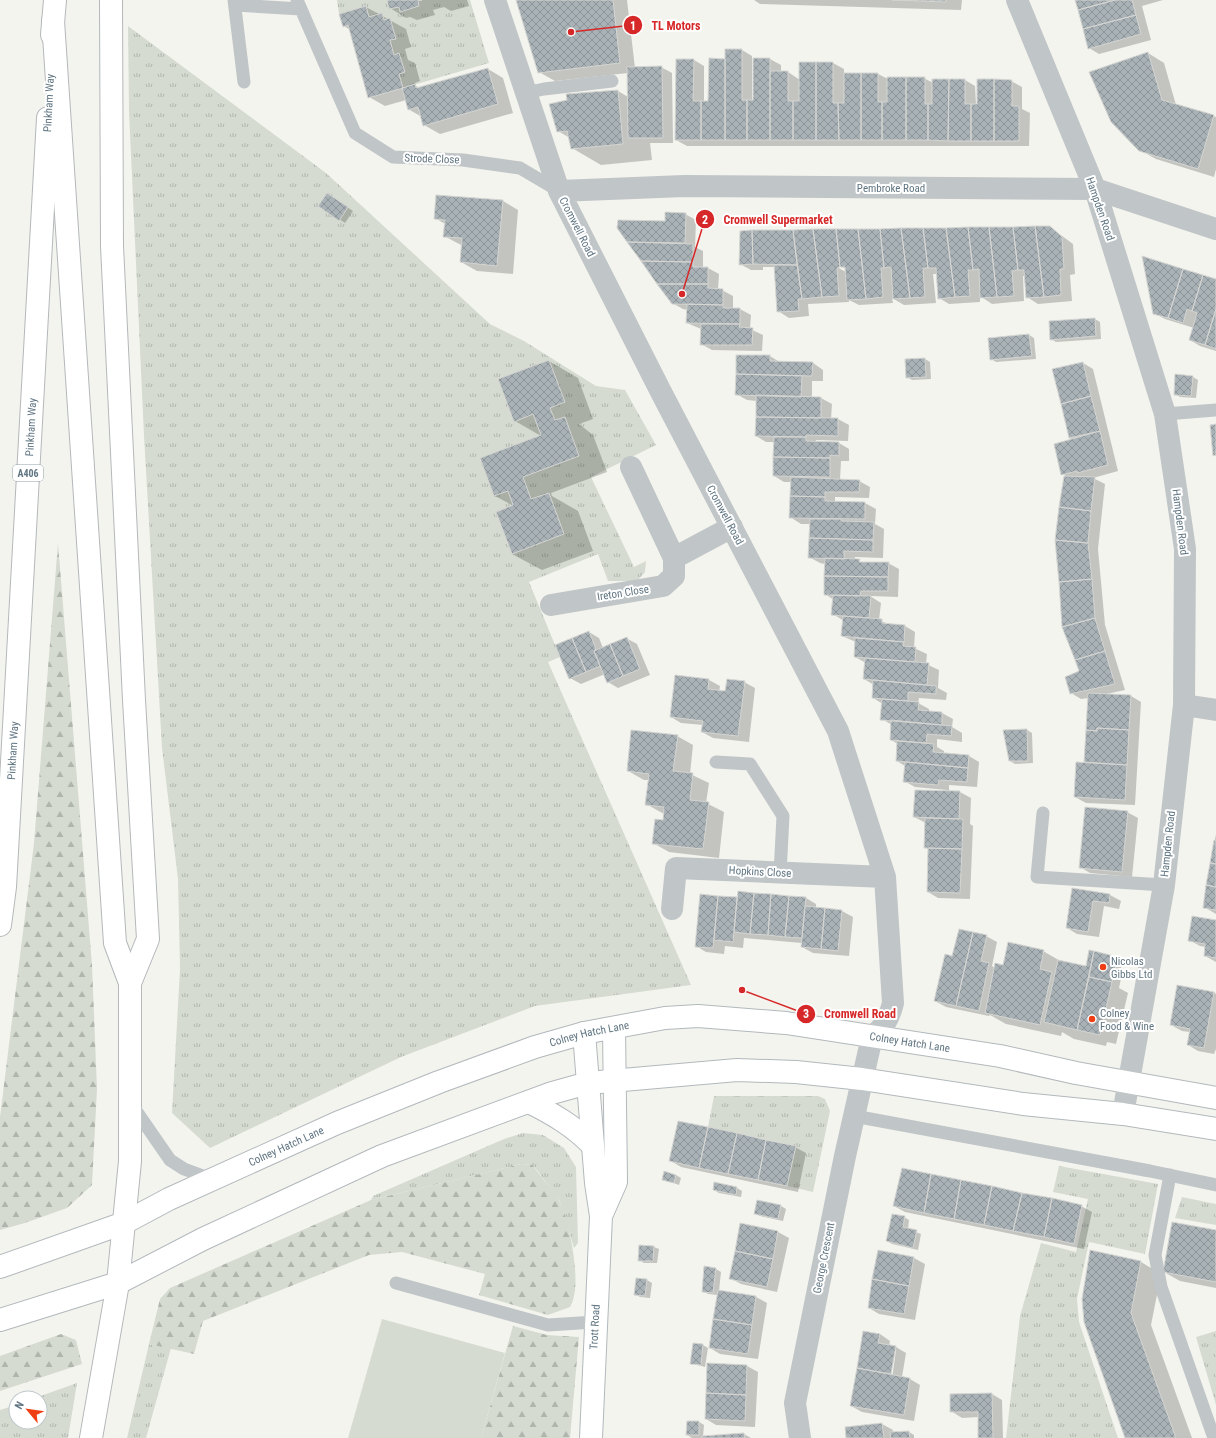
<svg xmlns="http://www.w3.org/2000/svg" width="1216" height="1438" font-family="'Roboto Condensed',sans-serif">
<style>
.grass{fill:url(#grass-tufts)}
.forest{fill:url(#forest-firs)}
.pitch{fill:#d5dbd0}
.shadow{fill:#0003;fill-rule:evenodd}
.building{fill:url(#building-cross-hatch);stroke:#d5d5d2}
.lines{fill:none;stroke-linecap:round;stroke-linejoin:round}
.secondary-casing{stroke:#b2b8bc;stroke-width:24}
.highway-casing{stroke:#b4b8bb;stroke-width:24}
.lane{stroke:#c0c5c7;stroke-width:13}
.street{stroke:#c0c5c7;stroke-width:22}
.secondary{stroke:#fff;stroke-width:22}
.highway{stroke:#fff;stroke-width:22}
.poi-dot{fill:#ef3e14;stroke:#fff;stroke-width:1.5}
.labels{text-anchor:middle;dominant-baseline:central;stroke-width:4;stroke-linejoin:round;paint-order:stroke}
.shield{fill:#fff;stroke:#909ea8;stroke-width:1}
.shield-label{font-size:10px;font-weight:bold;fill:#607582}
.street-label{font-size:11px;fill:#607582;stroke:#fff}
.poi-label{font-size:11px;fill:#607582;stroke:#fff;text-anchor:start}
.leader{fill:none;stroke:#d62828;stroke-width:1.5}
.callout-dot{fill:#d62828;stroke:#fff;stroke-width:1.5}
.mark-label{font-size:12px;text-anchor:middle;font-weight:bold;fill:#fff}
.callout-label{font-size:12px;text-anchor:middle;font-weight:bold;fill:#d62828;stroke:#fff;stroke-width:4;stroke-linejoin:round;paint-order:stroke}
</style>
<defs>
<pattern id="grass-tufts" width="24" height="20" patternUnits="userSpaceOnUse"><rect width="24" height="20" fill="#d5dbd0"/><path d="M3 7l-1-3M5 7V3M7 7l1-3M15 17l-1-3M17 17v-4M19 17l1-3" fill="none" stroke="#b0b6ae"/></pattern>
<pattern id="forest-firs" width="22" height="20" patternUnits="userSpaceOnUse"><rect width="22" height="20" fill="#d5dbd0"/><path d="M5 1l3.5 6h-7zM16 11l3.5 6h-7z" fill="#b0b6ae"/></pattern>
<pattern id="building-cross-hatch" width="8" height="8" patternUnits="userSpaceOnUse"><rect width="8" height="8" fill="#a9b2b6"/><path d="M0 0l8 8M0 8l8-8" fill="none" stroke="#8d9599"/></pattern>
</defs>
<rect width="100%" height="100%" fill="#f4f4ef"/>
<path class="grass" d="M337,0H470L489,63L403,88L399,74L405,72L399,53L394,55L382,14L369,17L366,6L339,14Z
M128,26L326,173L490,324L524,341L596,386L625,390L656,445L591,477L634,567L646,561L645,572L637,581H608L598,554L529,582L560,657L548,662L691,985L535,1006L401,1057L210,1148L172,1113L180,969L178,879L162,748L144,436L129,112Z
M714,1096H818L825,1099L830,1111L813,1192L787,1186L796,1146L708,1127Z
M523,1133L543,1135L564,1148L576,1167L578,1243L574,1248L560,1201L533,1165L521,1164L371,1200L373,1196L504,1139Z
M1059,1166L1158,1184L1145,1254L1089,1242L1077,1299L1079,1322L1118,1438H1006L1020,1316L1041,1243L1076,1252L1088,1199L1053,1192Z
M1182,1197L1216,1204V1225L1175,1218Z
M1216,1331V1405L1196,1337Z
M149,1344L171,1348L146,1438H127Z
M77,1383L68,1438H0V1410L16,1405V1422H40V1398H35Z"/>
<path class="forest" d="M58,543L92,965L97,1089L92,1185L67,1208L25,1223L0,1230V1117L34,843Z
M521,1164L533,1165C540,1178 555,1190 560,1202C570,1224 583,1287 570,1307L548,1315L479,1295L485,1274L402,1252L369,1255L203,1321L194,1354L149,1344L160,1299L170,1288L371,1200Z
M513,1326L547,1335L579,1337L570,1438H481Z
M61,1334L76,1340L82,1364L0,1391V1356Z"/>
<path class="pitch" d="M382,1319L505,1353L481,1438H348Z"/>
<path class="shadow" d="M388,0H467L469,6L451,11L444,7L433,10L435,15L417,20L410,17L406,18L390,8Z
M517,0H627L635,68L661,67L672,73L673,143H650L652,160L601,165L572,148L570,138L558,131L618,91L628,97V73L555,81L539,72Z
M754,0H962L961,10L760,4Z
M1076,0H1163L1142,6L1151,40L1099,54L1089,48Z
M366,7L406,29L411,47L405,49L408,60L415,63L420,81L415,83L416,86L420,88L488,69L503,78L513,113L440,134L424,125L422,117L408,109L406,100L385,106L369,97L350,30L344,26Z
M742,50L752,56V101H754V59H770L781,65V72H788L800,80V63H833L844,69V74H878L888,79L924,78L933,83L965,80L975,86L976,105L1011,81L1022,87V109L1030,113L1029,146H687L676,140L694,60L704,66V102H709L726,60Z
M1148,53L1164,63L1176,105L1216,117V169L1214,177L1156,159L1140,150Z
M332,197L353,211L345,223L319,206Z
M503,201L518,210L513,274L477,271L461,262L463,246L444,236L445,224L435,218Z
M685,214L696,220L695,247L703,251V268H708L719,274L718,290H722L733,296V309H740L751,315L750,329L763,335L762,351L712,350L701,344V329L687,323L688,310L683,309L672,303L618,228L666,222Z
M1050,227L1073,244L1075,274L1070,275L1072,301L1038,304L1027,297L1026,276H1023L1024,301L992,304L980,296V302L949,304L939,298L937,274H933L936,303L904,305L892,298L893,303L859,305L849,300V302L808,304L809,316L789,318L778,311L775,267H763V270H751L740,264L752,231ZM836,264L846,269V272L835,266Z
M1216,281V351L1200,346L1190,340L1194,328L1165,319L1154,313Z
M1095,319L1100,322L1101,339L1056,342L1051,339Z
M1029,335L1034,338L1036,359L996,362L991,359Z
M737,356H770L781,363H813L823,370V381H812V398H821L832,404L831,419H838L849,425L848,441L816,440V442L839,443L849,449V461H841L840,480L859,481L870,487L869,498L835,497V503H865L876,509L875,524L884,529L883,558L855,557V560L864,563H888L899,569L898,597L870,596L881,603L879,620L890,625L905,626L915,632L914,648L927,654L926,664L939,670L938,688L947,693L946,700L919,698L918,703L929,709V712L942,713L953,719L952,727L962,733V742L937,739V747L944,751V754L969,756L979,762L977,787L949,785V792H960L971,798L970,824L973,826L970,899L938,898L928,892L929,850L925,847L926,823L914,817L947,790L915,787L904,781L905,766L897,761L898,744L891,740L892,725L882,719L883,704L873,698L874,685L864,679L866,663L855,657L856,642L842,636L844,621L833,614L834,600L825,594V564L820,563L809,557L810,524H801L790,517L791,482H784L774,476L775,442H766L756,436L757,401L747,400L736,394Z
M925,359L930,362L931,379L912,380L907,377L906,360Z
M549,361L578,378L593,419L579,424L593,435L607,472L551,493L552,496L578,511L593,551L542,570L512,554L514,506L495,496L541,436L515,421Z
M1083,363L1093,369L1118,471L1093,478L1105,484L1098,549L1105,625L1125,690L1106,694L1131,696L1141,702L1135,805L1086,803L1075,797L1085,763L1089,698L1081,699L1071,693L1081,672L1056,540L1065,475L1062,474L1071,441L1054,370Z
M1193,377L1198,380L1196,398L1180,397L1175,394Z
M589,632L599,638L603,648L626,638L637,644L650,675L618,688L608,682L605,674L581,684L570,678Z
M676,676L709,680L720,686L719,692H726L744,682L755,688L749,742L713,738L702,732L703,725L681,723L671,717Z
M1027,730L1032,733L1033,763L1015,764L1010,761Z
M677,736L693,745L690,774L709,783L706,803L724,812L719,858L669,852L653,843L663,821L664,814L646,804L649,780H644L628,771Z
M1127,812L1138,818L1132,877L1090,873L1080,867Z
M1216,834V914L1204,907Z
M1073,889L1110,895L1121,901L1119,909L1104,906L1099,937L1077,934L1067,928Z
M700,895L738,898H806L816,904V908L842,911L853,917L849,956L813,953L802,947V943L744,938L743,948L725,946L724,954L706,952L696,946Z
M1216,921V962L1205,956L1206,947L1200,946L1189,940Z
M986,936L997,942L992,966L995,968L1043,951L1062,962L1087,967L1090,952L1117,958L1122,961L1121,968L1123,969L1119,988L1128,993L1116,1044L1107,1042L1106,1046L1074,1039L1062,1032L1061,1036L1006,1024L990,1015L989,1016L946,1007L935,1001L953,957Z
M1214,992L1216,994V1049L1214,1054L1198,1051L1188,1045L1190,1032L1182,1031L1171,1025Z
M795,1147L806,1153L798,1192L681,1167L671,1161Z
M676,1175L681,1178L679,1185L663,1179Z
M737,1188L742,1191L741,1197L719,1193L714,1190Z
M758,1201L781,1206L786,1209L783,1221L760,1216L755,1213Z
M894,1206H1081L1092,1212L1084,1249L905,1212Z
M904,1217L909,1220L908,1229L921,1234L918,1250L892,1244L887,1241Z
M741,1224L778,1232L789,1238L777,1292L741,1284L730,1278Z
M1216,1231V1288L1180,1281L1164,1272Z
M654,1247L659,1249L657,1263H644L639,1260Z
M878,1251L914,1258L925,1264L915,1320L879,1314L869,1308Z
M1141,1262L1161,1274L1151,1325L1192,1438H1126L1085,1322Z
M705,1268L716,1269L721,1272L719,1291L756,1297L767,1303L758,1359L720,1354L710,1348L718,1295L708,1294L703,1291Z
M637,1279L647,1280L652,1283L650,1298L640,1297L635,1294Z
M864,1332L880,1334L890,1341L889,1346L896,1347L906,1353L902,1377L910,1379L920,1385L914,1421L862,1412L851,1406ZM894,1350H896L892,1379H890Z
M694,1344L703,1345L708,1348L705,1367L691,1363Z
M747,1366L758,1372L755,1427L716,1425L706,1419Z
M992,1394L1002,1400L1003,1438H979V1417L962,1418L951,1411Z
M699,1422L704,1425L703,1437L744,1434L751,1438H692L687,1435Z
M882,1424L893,1430V1433L909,1432L914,1435V1438H847L846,1427Z"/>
<path class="building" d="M387,0H422L418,1L419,6L400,12L399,7L389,9Z
M516,0H613L620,63L538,73Z
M892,0H946V2Z
M1075,0H1115L1078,10Z
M1115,0H1132L1136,15L1083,29L1078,10Z
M366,6L369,17L382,13L384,20L390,18L396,39L390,40L394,55L399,53L405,72L399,74L403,88L368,98L348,25L343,27L339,14Z
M1136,15L1141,34L1088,49L1083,29Z
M725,49H742V100H747V140H725Z
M1148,52L1162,100L1214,115L1198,169L1139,151L1111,122L1089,72Z
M709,58L725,59V140H701V101H708Z
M753,58H770V140H747V100H753Z
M676,59H694L693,101H701V140H675Z
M799,62H816V140H793V101H799Z
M816,62H833V103H838L839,140H816Z
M662,66L663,138H628L627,67Z
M488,68L498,104L423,126L418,107L408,110L402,88H403L415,84L416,88Z
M770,71H788V101H793V140H770Z
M844,73H861V140H839L838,103H844Z
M861,73H878V102H882V140H861Z
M887,77H906V140H882V102H887Z
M906,77H925V104H928V140H906Z
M932,79H949L948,141L928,140V104H932Z
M949,79H965V104H971V141H948Z
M977,79H994V141H971V104H977Z
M994,79L1012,80V106H1019V141H994Z
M618,90L623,144L571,149L567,131L557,132L549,104L567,100L566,94Z
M327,193L348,207L339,221L318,206Z
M436,195L503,200L497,266L460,262L462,238L443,237L445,220L434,219Z
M665,212L686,213L685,243L627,242L617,228L618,220L665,221Z
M1035,226H1050L1062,237L1064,269H1060L1061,295L1044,297Z
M1035,226L1044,297L1026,298L1024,270H1018L1013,227Z
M968,227H989L997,297L980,298L979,269L973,270Z
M968,227L973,270H968L970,296L955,297L946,228Z
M989,227H1013L1018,270L1012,271L1014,296L997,297Z
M901,228H923L928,268H923L925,297L910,298Z
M901,228L910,298L893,299L891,267L884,268L880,229Z
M923,228H946L955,297L938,299L936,268H928Z
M813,229H836L840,267L837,268L839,296L822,297Z
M813,229L822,297L802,299L793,230Z
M836,229H858L866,299L847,300L845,267H840Z
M858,229H880L884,268H881L883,297L866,299Z
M752,230H793L797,265L753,264Z
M752,230L753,264L739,265L740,231Z
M627,242L693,244V262L641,261Z
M1142,256L1183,269L1168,318L1153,314Z
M641,261L693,262V267H708V284H657Z
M774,265H797L802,299H798L799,311L777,312Z
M1183,269L1203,275L1192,311L1187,309L1183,323L1168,318Z
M1203,275L1216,279V309L1205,345L1189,340L1197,313L1192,311Z
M657,284H708V288L723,289V305L672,304Z
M687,304L723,305V308H740V324L686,323Z
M1216,309V349L1205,345Z
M1095,318L1096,336L1050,340L1049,321Z
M701,324H740L739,327L753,328L752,345H700Z
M1029,334L1032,356L990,360L988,338Z
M736,355H770V361L813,362L812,376L736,374Z
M925,358L926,377L906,378L905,359Z
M549,360L565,402L550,408L555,420L565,417L579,456L523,477L531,499L549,493L564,534L512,554L496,512L513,505L508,491L494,496L480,458L541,435L533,414L514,422L498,379Z
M1083,362L1091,396L1061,404L1052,369Z
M736,374L802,376L801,397L735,395Z
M1175,374L1193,376L1191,396L1174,395Z
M756,395L821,397V418L756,417Z
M1091,396L1100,431L1069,438L1061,404Z
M756,417L838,418V436L806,435V437L755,436Z
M1216,424V455L1213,456L1210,425Z
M1100,431L1108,465L1077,473V471L1061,475L1054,444Z
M774,437H806V441L839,442V456L830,455V458L773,457Z
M773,457L830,458V477L773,476Z
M1064,476L1095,477L1091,511L1059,507Z
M791,477L860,480L859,492H825V497L790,496Z
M790,496L825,497V501L865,502V519L789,518Z
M1059,507L1091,511L1088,543L1055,540Z
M810,519H841V521L874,522L873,540L809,538Z
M809,538L873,540V552L844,551V559L808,558Z
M1055,540L1088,543L1092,579L1059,582Z
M825,558L860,559L859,562H889L888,577L824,576Z
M824,576L888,577V591H861L860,596L824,595Z
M1092,579L1095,618L1062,627L1059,582Z
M833,595L871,596L869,618L831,615Z
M843,616L882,619V623L905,625L904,642L841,636Z
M1095,618L1105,651L1075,660L1062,627Z
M589,631L596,649L594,651L600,666L586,672L572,638Z
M627,637L640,669L623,676L610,644Z
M572,638L586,672L569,679L555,645Z
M855,638L904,642L903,646L916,647L915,662L854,657Z
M610,644L623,676L607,683L594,651Z
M1105,651L1115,684L1070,694L1065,677L1079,671L1075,660Z
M865,658L929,663L927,685L863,679Z
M675,675L709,679L708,689L725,691L727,679L745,681L738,736L701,732L703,721L670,717Z
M873,680L936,686V694L908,692V701L872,698Z
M1088,693L1131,695L1129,730L1097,728V731L1086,730Z
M882,699L919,702L918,710L942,712V725L880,720Z
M891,720L952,726L951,736L927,734L926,743L890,740Z
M1097,728L1129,730L1127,765L1084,762L1086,730L1097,731Z
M1027,729L1028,761H1009L1003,730Z
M631,730L678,735L673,771L693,773L690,800L709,802L703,849L652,844L655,819L663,820L664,807L645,805L649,774L627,771Z
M897,741L934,744L933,752L969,755L968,768L896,761Z
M905,762L968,768L967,782L939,780L938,785L903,782Z
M1076,762L1127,765L1125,800L1074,797Z
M915,790L960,791L959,819L913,817Z
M1085,807L1128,811L1122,872L1079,868Z
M925,818L963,819L962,849L924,848Z
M1214,840L1216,841V864L1210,863Z
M928,848L962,849L960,893L927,892Z
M1210,863L1216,864V887L1206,885Z
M1206,885L1216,887V910L1203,908Z
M1072,888L1110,894L1109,903L1093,901L1088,932L1066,928Z
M738,891L754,893L750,934L734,932Z
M754,893L771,894L768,935L750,934Z
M700,894L718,896L713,948L695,947Z
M771,894L789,896L785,937L768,935Z
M718,896L737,897L733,942L714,940Z
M789,896L806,897L802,938L785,937Z
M805,906L825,908L821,949L801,947Z
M825,908L842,910L838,951L821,949Z
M1192,916L1216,920V958L1204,956L1205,944L1188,941Z
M959,929L973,932L956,1006L934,1001L945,954L952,956Z
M973,932L987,935L981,961L989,963L979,1011L956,1006Z
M1008,942L1044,950L1040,969L1052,972L1040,1025L985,1013L995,963L1003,965Z
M1089,950L1094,951L1077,1030L1044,1022L1058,960L1086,966Z
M1094,951L1118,957L1112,982L1089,977Z
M1089,977L1112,982L1100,1035L1077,1030Z
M1177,985L1214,992L1204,1048L1187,1045L1190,1029L1170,1025Z
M678,1121L708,1127L699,1168L669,1161Z
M708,1127L737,1133L728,1174L699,1168Z
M737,1133L766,1140L758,1180L728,1174Z
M766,1140L796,1146L787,1186L758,1180Z
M902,1168L931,1174L924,1213L893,1206Z
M664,1171L676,1175L674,1183L662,1180Z
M931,1174L961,1180L954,1219L924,1213Z
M961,1180L992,1186L984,1225L954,1219Z
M714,1182L737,1187L736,1195L713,1190Z
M992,1186L1022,1193L1013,1231L984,1225Z
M1022,1193L1052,1198L1044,1237L1013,1231Z
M1052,1198L1082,1205L1074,1244L1044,1237Z
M757,1200L781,1205L778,1219L754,1214Z
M892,1214L905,1216L903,1227L917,1230L913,1248L886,1241Z
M1172,1222L1216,1230V1282L1163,1272Z
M740,1223L778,1231L773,1259L735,1251Z
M639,1245L654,1246L653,1261H638Z
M878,1250L914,1257L909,1286L872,1279Z
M1090,1250L1141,1261L1131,1313L1176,1438H1125L1084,1322L1082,1299Z
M735,1251L773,1259L767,1287L729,1279Z
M704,1266L716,1268L713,1293L702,1292Z
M636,1278L647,1279L645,1296L634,1295Z
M872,1279L909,1286L904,1314L868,1308Z
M718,1290L756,1296L752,1325L713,1319Z
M713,1319L752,1325L748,1354L709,1348Z
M863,1331L880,1334L878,1343L896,1346L891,1374L857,1368Z
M693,1343L703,1344L701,1365L690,1364Z
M707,1363L747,1365L746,1395L706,1393Z
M857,1368L910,1378L904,1415L850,1406Z
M706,1393L746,1395L745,1421L705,1419Z
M992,1393L993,1438H978V1412H950V1394Z
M687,1421H699V1435H686Z
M882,1423L884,1438H846L845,1427Z
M909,1431L910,1438H891L890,1432Z
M744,1433L745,1438H702V1436Z"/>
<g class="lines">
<g class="secondary-casing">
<g id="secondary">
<path d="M584,1033L596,1183L601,1216L591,1438"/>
<path d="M529,1102C553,1114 574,1126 593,1146"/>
<path d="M601,1216L616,1182L614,1028"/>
<path id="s1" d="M0,1267L124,1223L169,1199L337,1123L439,1082L535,1047L584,1033L665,1018L698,1016L786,1023L1000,1056L1076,1073L1216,1098"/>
<path d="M0,1320L118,1283L203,1239L382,1156L552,1093L588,1083L737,1070L796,1072L862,1079L1023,1104L1123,1114L1216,1129"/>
</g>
</g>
<g class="highway-casing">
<g id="highway">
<path d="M111,0L112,246L134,700L148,939L130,983"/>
<path d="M53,21L115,943L130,983V1161L118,1283L91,1438"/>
<path d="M52,35L55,0"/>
<path id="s2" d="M0,925L5,887L48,118"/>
</g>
</g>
<path class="lane" d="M234,0L244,82
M297,0L355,133L393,157L463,160L520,168L559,191
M235,5L301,9
M525,93L544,89L612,81
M1165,414L1216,410
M716,762L750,764L783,816L780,874
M1043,813L1037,877L1164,885
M132,1105L170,1160L184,1169L214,1180
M854,1116L1150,1171L1216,1185
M1170,1175L1155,1255L1161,1287L1214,1438
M396,1283L548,1325L595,1322"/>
<path class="street" d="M495,0L559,191L661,392L838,731L885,877L893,1003C889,1019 884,1027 872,1037L845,1156L795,1403L800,1438
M1017,0L1095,189L1165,414L1185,549L1184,705L1164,885L1123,1114
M559,191L684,186L1095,189L1216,229
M631,467L674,558
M551,605L663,586L674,576V558L732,527
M1184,705L1216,710
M672,909L676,868L885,877"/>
<use href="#secondary" class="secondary"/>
<use href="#highway" class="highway"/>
</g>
<g class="poi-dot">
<circle cx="1103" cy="967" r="4"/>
<circle cx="1092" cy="1019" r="4"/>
</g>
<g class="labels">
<rect class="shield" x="13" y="465" width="30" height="16" rx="3"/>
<g class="shield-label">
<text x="28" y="473">A406</text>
</g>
<g class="street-label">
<text transform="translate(49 103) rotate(-87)">Pinkham Way</text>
<text transform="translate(432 159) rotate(2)">Strode Close</text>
<text x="891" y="188">Pembroke Road</text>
<text transform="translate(1100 209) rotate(71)">Hampden Road</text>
<text transform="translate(577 227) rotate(63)">Cromwell Road</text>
<text stroke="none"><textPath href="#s2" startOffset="499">Pinkham Way</textPath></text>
<text transform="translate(725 515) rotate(62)">Cromwell Road</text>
<text transform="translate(1180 522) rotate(83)">Hampden Road</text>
<text transform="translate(623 593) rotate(-9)">Ireton Close</text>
<text stroke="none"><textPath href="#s2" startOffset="175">Pinkham Way</textPath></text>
<text transform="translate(1168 844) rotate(-84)">Hampden Road</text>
<text transform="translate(760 872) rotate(3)">Hopkins Close</text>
<text stroke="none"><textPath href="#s1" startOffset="635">Colney Hatch Lane</textPath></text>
<text stroke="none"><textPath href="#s1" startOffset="959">Colney Hatch Lane</textPath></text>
<text stroke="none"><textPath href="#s1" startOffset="311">Colney Hatch Lane</textPath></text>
<text transform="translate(824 1258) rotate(-79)">George Crescent</text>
<text transform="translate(595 1327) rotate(-87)">Trott Road</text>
</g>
<g class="poi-label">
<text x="1111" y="961">Nicolas<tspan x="1111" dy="13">Gibbs Ltd</tspan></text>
<text x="1100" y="1013">Colney<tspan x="1100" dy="13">Food &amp; Wine</tspan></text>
</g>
</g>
<path class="leader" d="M571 32L633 25M682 294L705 219M742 990L806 1014"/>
<g class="callout-dot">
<circle cx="571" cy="32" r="4"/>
<circle cx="682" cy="294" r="4"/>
<circle cx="742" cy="990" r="4"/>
<circle cx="633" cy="25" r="10"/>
<circle cx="705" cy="219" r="10"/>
<circle cx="806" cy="1014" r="10"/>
</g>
<g class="mark-label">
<text x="633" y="30">1</text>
<text x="705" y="224">2</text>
<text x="806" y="1018">3</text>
</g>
<g class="callout-label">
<text x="676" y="30">TL Motors</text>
<text x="778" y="224">Cromwell Supermarket</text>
<text x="860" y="1018">Cromwell Road</text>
</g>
<g transform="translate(28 1410) rotate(299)"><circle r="19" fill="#ffffff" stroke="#bfc8cd"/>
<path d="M0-3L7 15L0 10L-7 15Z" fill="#ef3e14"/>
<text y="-6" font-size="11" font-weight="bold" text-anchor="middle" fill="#607582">N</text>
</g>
</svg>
